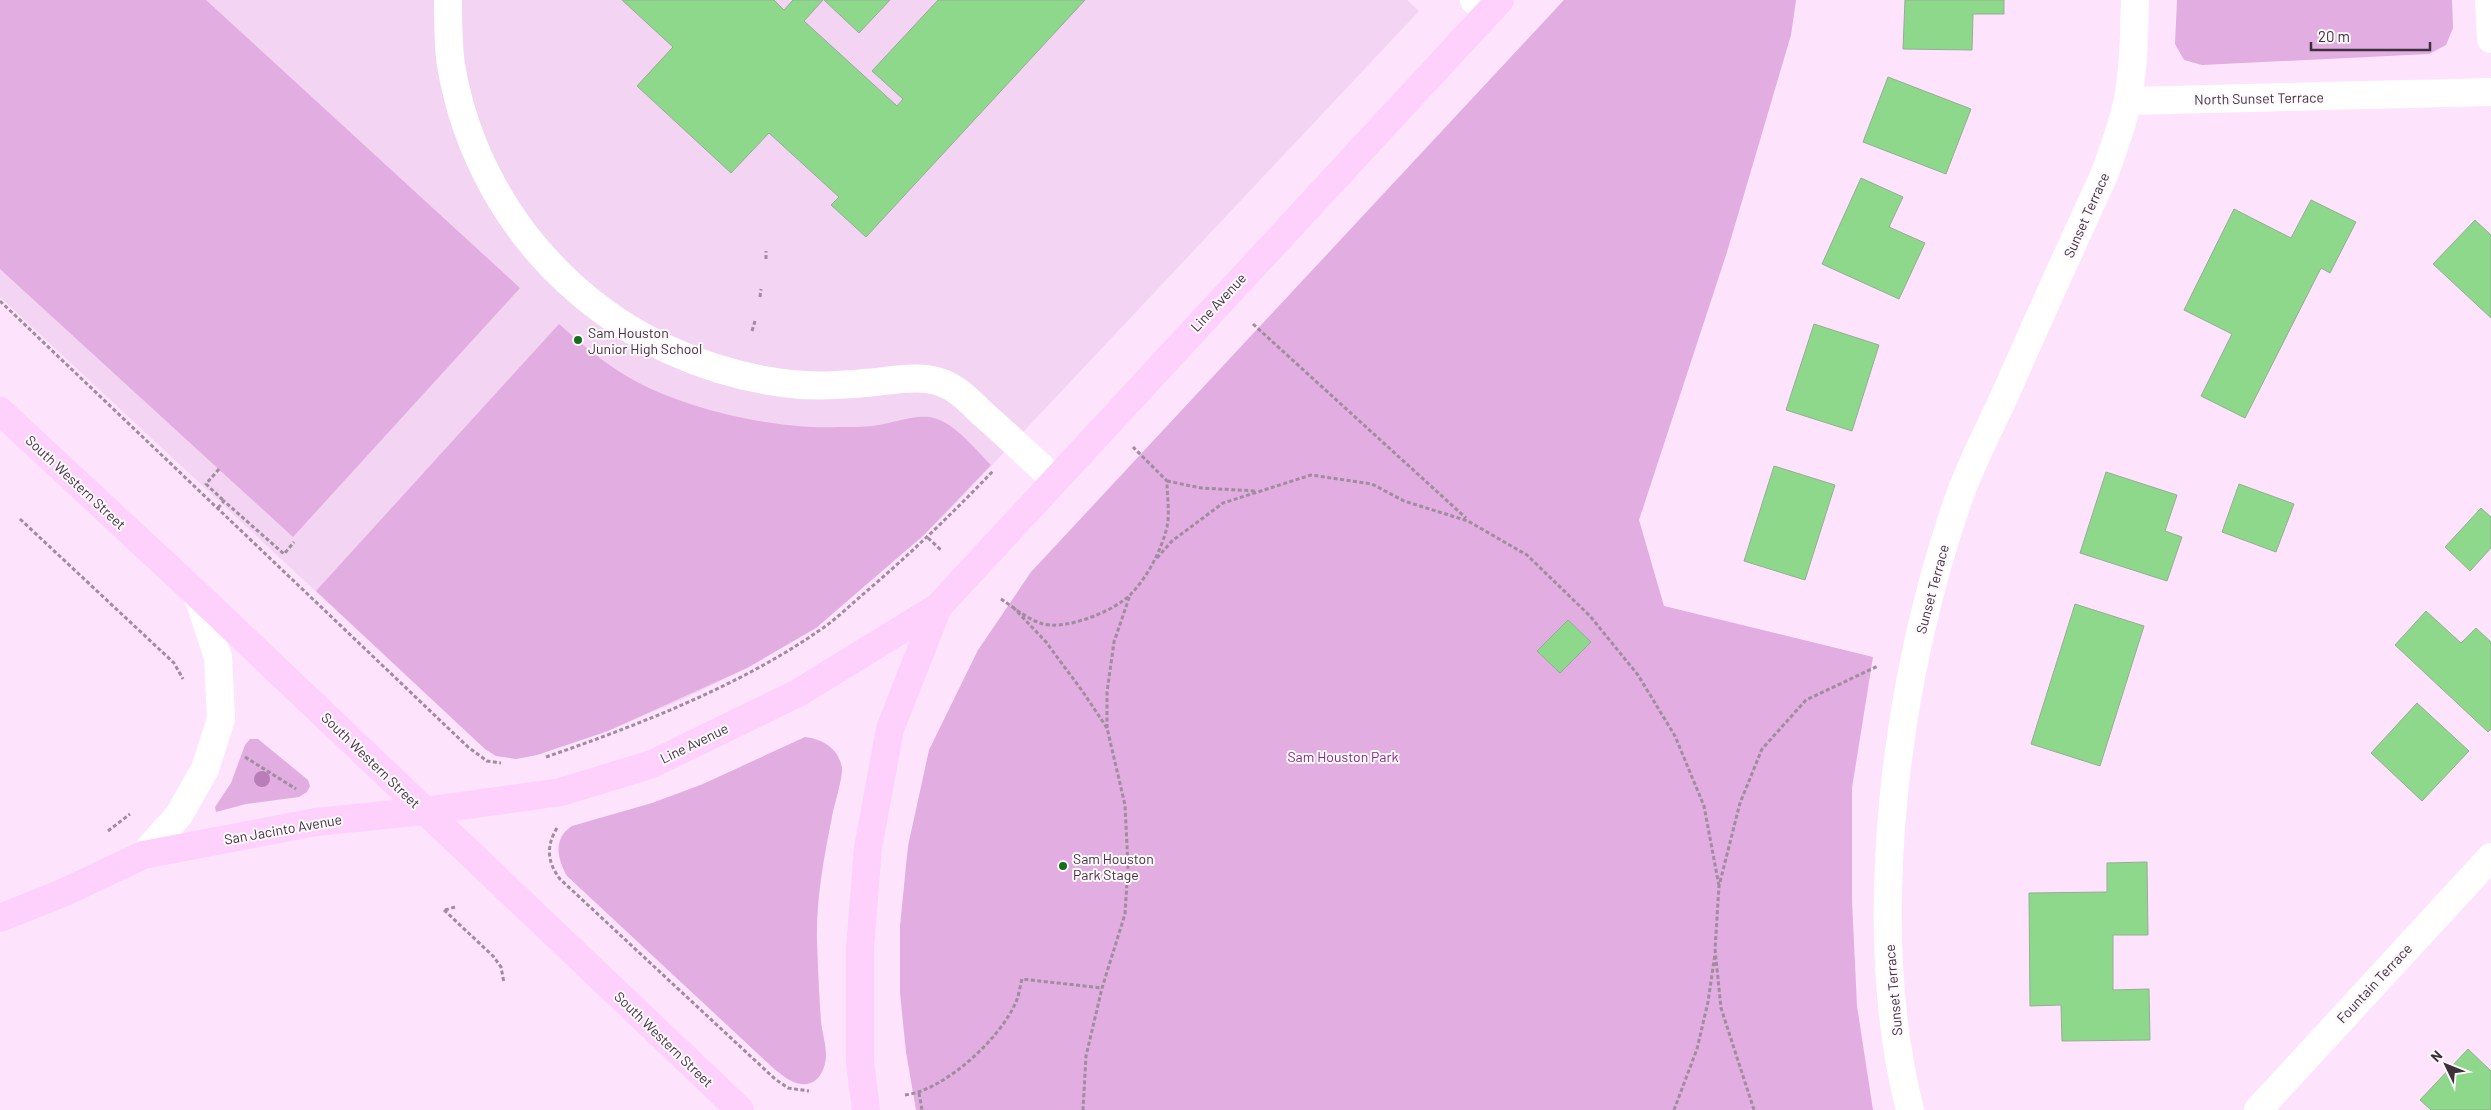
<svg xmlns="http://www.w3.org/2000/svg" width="2491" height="1110" font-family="Barlow,sans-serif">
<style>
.built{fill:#f3d4f2}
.green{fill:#e2ade0}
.building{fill:#8ed88c;stroke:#95ad94}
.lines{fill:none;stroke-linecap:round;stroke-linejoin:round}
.path{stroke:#9f8c9e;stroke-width:3;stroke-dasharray:4 2.5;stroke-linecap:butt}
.minor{stroke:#fff;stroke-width:28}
.major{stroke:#fdd1fc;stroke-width:28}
.tree{fill:#b97eb9}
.poi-dot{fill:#146f1a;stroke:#fef8fd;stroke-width:2}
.labels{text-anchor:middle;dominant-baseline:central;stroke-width:4;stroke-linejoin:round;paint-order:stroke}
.street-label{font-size:14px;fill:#3d323c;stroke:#fef8fd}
.poi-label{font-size:14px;fill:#3d323c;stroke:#fef8fd;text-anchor:start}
.park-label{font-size:14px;fill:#812c82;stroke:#fef8fd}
</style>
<rect width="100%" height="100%" fill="#fee3fd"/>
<path class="built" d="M0,0H1407L1419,11L946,514L816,628L747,668L681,700L608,731L537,755L516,759L496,756L485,749L0,297Z"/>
<path class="green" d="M0,0H206L520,288L293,537L0,269Z
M1564,0H1796L1791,35L1727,252L1639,520L1664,606L1873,657L1852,788V901L1857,1006L1873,1110H916L906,1052L900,993V926L908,846L929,750L978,650L1031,572Z
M2177,0H2452L2453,28L2446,45L2429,54L2202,65L2184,60L2175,44Z
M559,324C580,343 603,362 628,377C683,409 775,430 839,427C851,427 862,427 873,426C893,424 918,412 937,419C957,426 976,450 991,465L924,535L816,628L747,668L608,731L537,755L516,759L496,756L485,749L316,591Z
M805,737C823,739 839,749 842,768C843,777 834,806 832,817C824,857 816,899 817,941C818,968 819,994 821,1021C822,1032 826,1044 826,1055C826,1063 823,1073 817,1079C801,1093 783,1076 771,1066L567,876C557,859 553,838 572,826L652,803L703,784Z
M250,739H258L308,780L310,786L307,792L299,797L246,804L216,812L215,807L231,783L245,745Z"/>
<path class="building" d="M622,0H774L784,10L793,0H823L804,21L897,106L903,99L872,71L938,0H1085L866,237L831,205L839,197L769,133L731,173L637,86L673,47Z
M824,0H890L859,33Z
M1905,0H2004V14H1973L1972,50L1903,49Z
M1888,77L1971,109L1946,174L1863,142Z
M1861,178L1903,197L1889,227L1925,243L1899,299L1822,264Z
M2311,200L2356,222L2330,273L2321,268L2245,418L2201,396L2232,334L2184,310L2234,209L2291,238Z
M2475,220L2491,235V318L2433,264Z
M1814,324L1879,345L1852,431L1786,410Z
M1774,466L1835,485L1805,580L1744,561Z
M2106,472L2177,495L2165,531L2182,537L2167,581L2080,553Z
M2239,484L2294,504L2276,552L2222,532Z
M2481,508L2491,517V548L2470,571L2445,547Z
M2075,604L2144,626L2100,766L2031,744Z
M2426,611L2461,643L2476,628L2491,642V729L2488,732L2395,645Z
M1568,620L1591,642L1560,673L1537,651Z
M2417,703L2469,751L2422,801L2371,753Z
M2147,862L2148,935H2113V990L2149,989L2150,1040L2062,1041L2061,1005L2030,1006L2029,893L2107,892V863Z
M2468,1049L2491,1071V1110H2431L2420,1100Z"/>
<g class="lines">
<path class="path" d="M766,259V251
M760,297L761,289
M0,301L468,747L487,761L501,763
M1253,324L1466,518
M752,331L755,321
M219,469L206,484L224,501
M1167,481L1201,488L1256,491
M218,508L224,501L284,554L294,542
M20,519L174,663L183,679
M928,538L942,551
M1157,558L1172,541L1223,503L1311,475L1372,484L1404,501L1468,521L1527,555L1590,616L1638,675L1675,736L1704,806L1719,886
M1001,599C1013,607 1026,618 1040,623C1063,632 1115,611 1131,594C1148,576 1161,551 1167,527C1170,513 1167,496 1167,481L1133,447
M1013,607L1046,642L1083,692L1107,728L1125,805L1128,866L1125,914L1102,988L1086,1056L1083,1110
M1107,728V692L1114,642L1130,595
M245,757L296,789
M546,757C636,726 739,686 817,632C833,622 847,608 861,596C908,556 951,515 993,471
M557,828C546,846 547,862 560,879L775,1079L788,1088L809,1091
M108,831L130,814
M444,910L493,956L501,967L504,983
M445,910L455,907
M919,1093L922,1110
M905,1095C945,1090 1000,1039 1016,1002C1019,995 1020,986 1022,979L1102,988
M1674,1110L1697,1049L1708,1002L1715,954
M1754,1110L1721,1008L1715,949L1719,886L1740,803L1762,749L1806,700L1878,666"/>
<path class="minor" d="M448,0C448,22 448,44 451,65C480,237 620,365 791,384C816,387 841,385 865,383C891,381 924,373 947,385C961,391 973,405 984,415C1008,436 1031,458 1055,480
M1474,0L1488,13
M2489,0L2491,39
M2128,101L2491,92
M143,855L179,815L205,769L221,719L218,657L197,594
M1910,1110C1863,925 1896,674 1960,495C1972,462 1989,429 2004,397C2037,322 2071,247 2105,173C2113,150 2122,127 2127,103C2134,70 2134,34 2135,0
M2258,1110L2491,857"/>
<path class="major" d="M0,411L197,594L740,1110
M0,918L65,892L143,855L316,822L424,811L561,792L652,764L798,693L938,607L1500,0
M866,1110L860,1062V948L868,848L890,729L938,607"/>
</g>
<circle class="tree" cx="262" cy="779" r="8"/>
<g class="poi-dot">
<circle cx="578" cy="340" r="5"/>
<circle cx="1063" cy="866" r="5"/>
</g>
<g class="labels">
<g class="street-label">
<text transform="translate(2259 98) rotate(-1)">North Sunset Terrace</text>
<text transform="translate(2086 215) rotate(-66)">Sunset Terrace</text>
<text transform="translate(1218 302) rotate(-47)">Line Avenue</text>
<text transform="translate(76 482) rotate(43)">South Western Street</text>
<text transform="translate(1932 589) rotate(-75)">Sunset Terrace</text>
<text transform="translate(694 743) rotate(-26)">Line Avenue</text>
<text transform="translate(371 760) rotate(44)">South Western Street</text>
<text transform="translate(283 829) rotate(-10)">San Jacinto Avenue</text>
<text transform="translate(2374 983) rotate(-47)">Fountain Terrace</text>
<text transform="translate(1893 990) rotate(-95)">Sunset Terrace</text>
<text transform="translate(664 1039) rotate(44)">South Western Street</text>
</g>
<g class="poi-label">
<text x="588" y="332">Sam Houston<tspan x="588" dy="16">Junior High School</tspan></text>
<text x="1073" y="858">Sam Houston<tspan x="1073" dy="16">Park Stage</tspan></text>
</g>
<g class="park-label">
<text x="1343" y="756">Sam Houston Park</text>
</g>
</g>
<g transform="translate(2446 1065) rotate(313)" stroke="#fef8fd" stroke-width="4" paint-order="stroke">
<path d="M0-4L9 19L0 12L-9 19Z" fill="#3d323c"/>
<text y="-8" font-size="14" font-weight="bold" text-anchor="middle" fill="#3d323c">N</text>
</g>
<path d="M2311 42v8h119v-8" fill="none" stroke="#3d323c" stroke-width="2.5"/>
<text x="2318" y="42" font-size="15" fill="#3d323c" stroke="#fef8fd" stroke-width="4" paint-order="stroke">20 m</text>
</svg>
